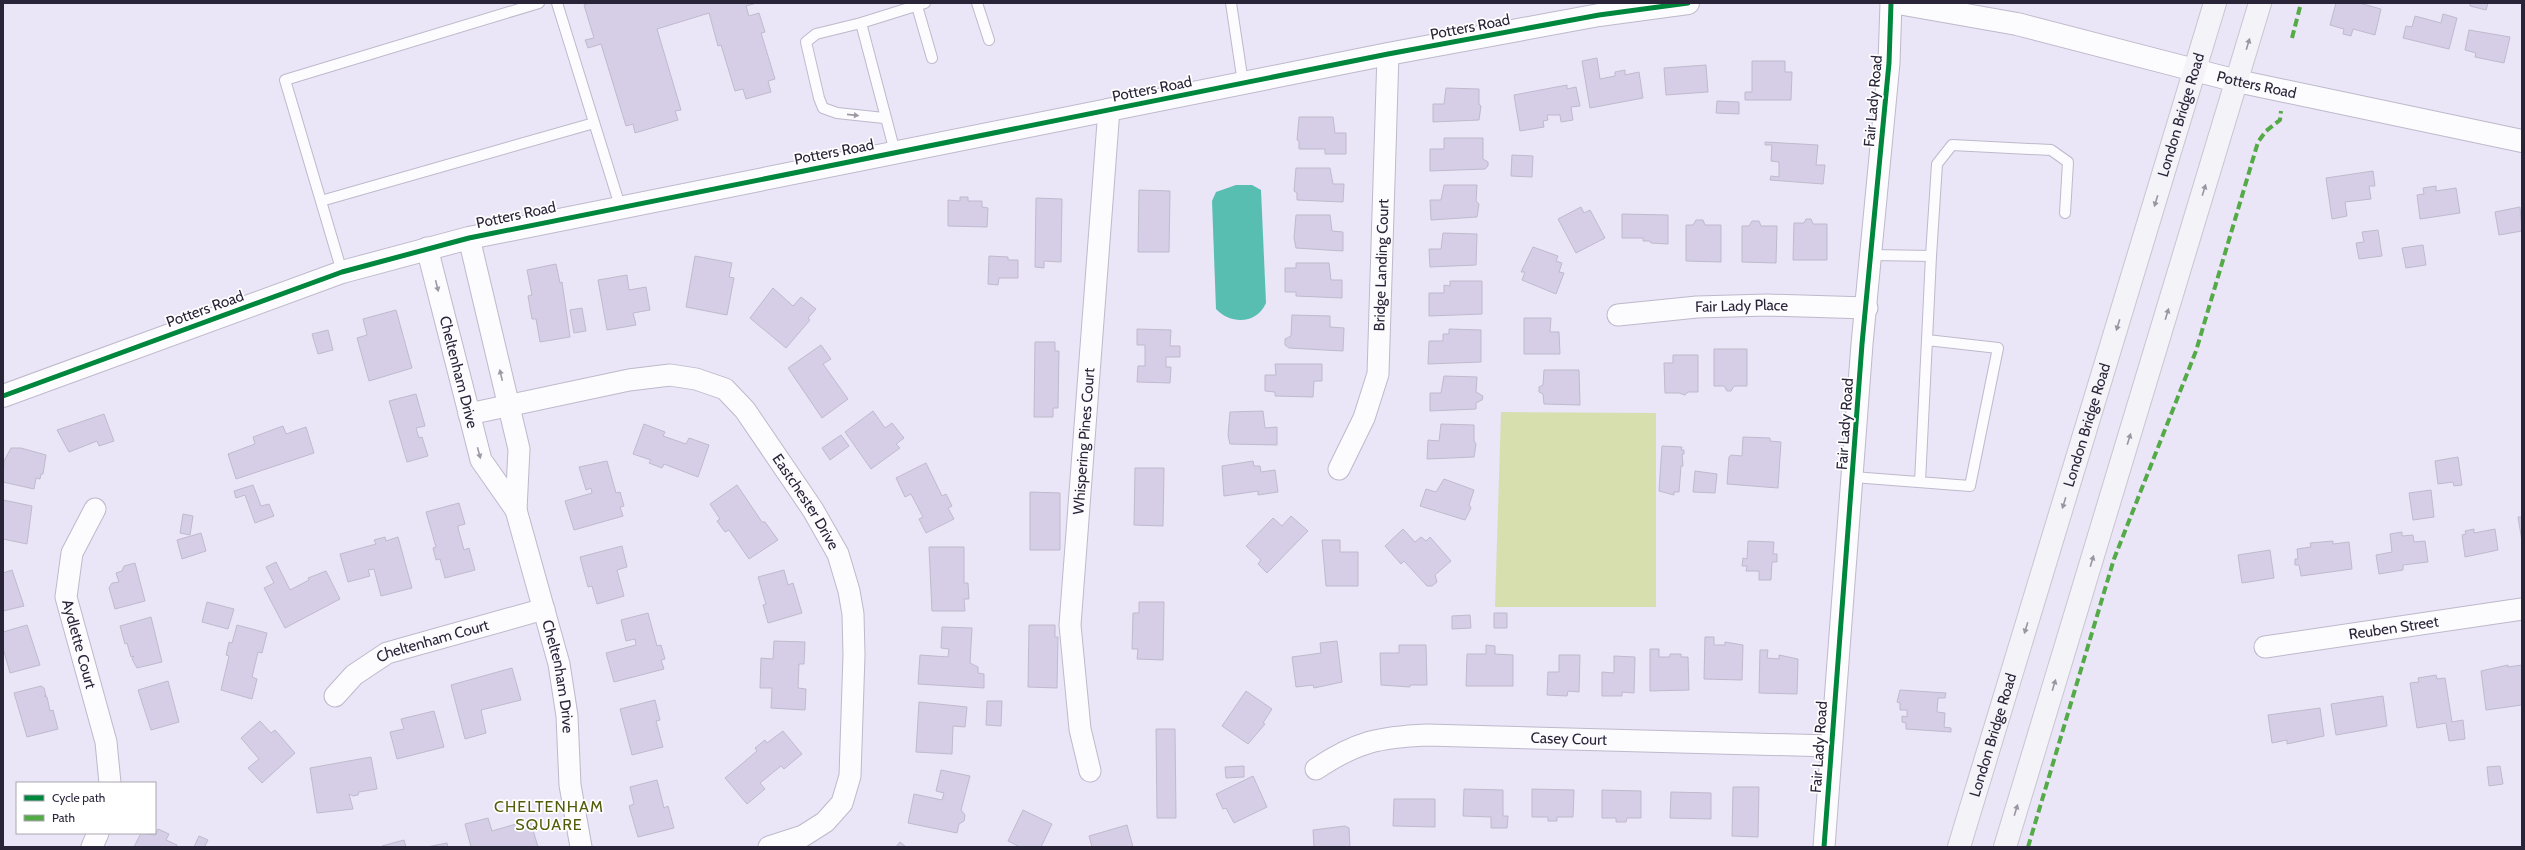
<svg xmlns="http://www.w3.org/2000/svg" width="2525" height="850" font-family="Cabin,sans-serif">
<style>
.green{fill:#d7dfaf}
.water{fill:#58beb2}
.building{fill:#d6cee7;stroke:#bfbacc}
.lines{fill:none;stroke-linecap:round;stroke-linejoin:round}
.service-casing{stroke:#beb9cb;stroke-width:12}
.minor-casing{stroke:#beb9cb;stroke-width:23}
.tertiary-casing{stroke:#beb9cb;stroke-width:24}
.primary-casing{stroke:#c9c5d0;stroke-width:24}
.service{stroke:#fcfbfe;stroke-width:10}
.minor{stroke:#fcfbfe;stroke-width:21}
.tertiary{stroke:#fcfbfe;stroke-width:22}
.primary{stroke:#f4f3f8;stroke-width:22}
.quiet{stroke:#53aa46;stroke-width:4;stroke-dasharray:8 4;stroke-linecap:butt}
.cycleway-casing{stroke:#fff;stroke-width:8}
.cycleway{stroke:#00873e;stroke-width:5}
.oneway{fill:#9996a2}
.oneway2{fill:#9e9aa5}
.labels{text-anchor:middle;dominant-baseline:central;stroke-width:3.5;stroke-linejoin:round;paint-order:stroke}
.street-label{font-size:15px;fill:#2a2439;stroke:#fff}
.neighbourhood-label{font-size:16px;letter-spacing:1px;fill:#525d0b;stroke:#fff}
</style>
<rect width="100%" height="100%" fill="#eae5f7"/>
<path class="green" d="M1501,412L1656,413V607H1495Z"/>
<path class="water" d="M1236,185H1252L1261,190L1266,303C1257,324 1231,325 1216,309L1212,201L1216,192Z"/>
<path class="building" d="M590,3H757L746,6L749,16L759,13L765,32L761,33L775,79L768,81L771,92L746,99L743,89L735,91L721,45L718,46L709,13L657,29L681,110L675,111L678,120L635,133L633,124L626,126L601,44L588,48L585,40L594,38L584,5Z
M2336,3H2359L2381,9L2375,35L2353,29L2351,36L2343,34L2344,29L2330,25Z
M2470,3H2488L2486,10L2470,6Z
M2443,14L2457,18L2449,49L2403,38L2406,26L2412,27L2415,16L2441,23Z
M2469,30L2510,37L2504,63L2475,57L2476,53L2465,50Z
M1597,58L1600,79L1615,76V72L1625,70V75L1639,72L1643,98L1590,108L1582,61Z
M1752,61H1785V72H1792L1791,100H1745V92H1752Z
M1706,65L1708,92L1666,95L1664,68Z
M1567,85V89L1576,87L1580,106L1571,107L1573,120L1561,122L1560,115H1547L1548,120L1543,121L1544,127L1520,131L1514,95Z
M1446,88L1479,89V104L1481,106L1479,120L1433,122V104H1444Z
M1717,101L1739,102V114L1716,113Z
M1299,117H1333L1335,133H1346V154H1325V149H1299V141L1297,140Z
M1444,138H1483V159L1488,162V166L1485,169L1430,171V149H1444Z
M1765,142L1818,145L1816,165H1825L1823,184L1770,180L1771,176L1779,177V162L1771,161L1772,145H1765Z
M1512,155L1533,156L1532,177L1511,176Z
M1296,168H1330L1333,184H1344L1343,202L1297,200V193L1294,191Z
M2373,171L2375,186H2369L2371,199L2345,202L2347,216L2332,219L2326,178Z
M1444,185H1477L1476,201L1479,204L1477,217L1431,220L1430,200H1441Z
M2436,186V191L2456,188L2460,213L2420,219L2417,195L2424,194L2423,188Z
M1139,190L1170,191L1169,252H1138Z
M960,197H968V201H982V207L988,208L987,227L948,226V200L960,201Z
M1036,198L1062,199L1061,262L1044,261V268L1035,267Z
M1581,207L1584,213L1590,210L1605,238L1576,253L1558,219Z
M2520,207L2522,231L2499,235L2495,212Z
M1622,214L1668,215V244L1651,243L1650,241H1643V238H1622Z
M1296,215H1330L1332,231L1343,232V251L1296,248L1294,238Z
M1806,219H1811L1813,224H1827V260H1793L1794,223H1804Z
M1696,220H1703L1705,225H1721V262L1686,261V225H1693Z
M1752,221H1759L1761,226H1777L1776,263L1742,262V226H1749Z
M2378,230L2382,256L2359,259L2356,243L2364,242L2362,232Z
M1443,233L1477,234L1476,265L1430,267L1429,249H1441Z
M2423,245L2426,265L2406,268L2402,248Z
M1533,247L1558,256L1556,261L1562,263L1559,272L1564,273L1556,294L1522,280L1525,272H1521Z
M695,256L732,263L729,277L734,278L727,315L686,307Z
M989,256L1008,257V260H1018V278H999L998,285L988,284Z
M1296,263H1329L1331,280H1342V298L1296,296V292H1285V268H1296Z
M556,264L560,283L562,282L570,337L540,342L536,319H532L528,296L532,295L527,270Z
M627,275L629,290L646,287L650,310L633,313L636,325L607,330L598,280Z
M1450,281H1482V314L1429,316V293H1444V285L1450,286Z
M773,288L793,306L801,297L816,309L808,318L810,320L786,348L750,318Z
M582,308L586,331L574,333L570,310Z
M396,310L412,368L369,381L357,338L367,335L363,319Z
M1292,315L1330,316V327L1344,328L1343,351L1289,348L1285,345V339L1291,336Z
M1524,318H1551L1550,332H1559L1560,354H1524Z
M1137,329L1171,330L1170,346H1180V357H1166V367H1171L1170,383L1137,382L1138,366H1145V345H1137Z
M1449,329L1481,330V362L1428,364L1429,341H1443V334H1449Z
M328,330L333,350L318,354L312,334Z
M1035,342H1055V351H1059L1058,408H1053V417H1034Z
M821,345L831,359L823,364L848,399L822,418L788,368Z
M1714,349H1747V386H1734L1731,391H1727L1724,386H1714Z
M1673,355H1698V392H1688L1685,395L1679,393H1665L1664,363H1673Z
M1275,364H1322V381H1314L1313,397L1275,396V392L1265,391V375H1276Z
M1544,370H1579L1580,405L1544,404L1543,394L1539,392V387L1543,385Z
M1444,376L1477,377L1476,392L1483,396L1482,400L1476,403V409L1430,411V393H1441Z
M416,394L425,426L416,428L419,438L422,437L428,456L407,462L389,401Z
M873,411L885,428L892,423L904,438L896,444L900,448L871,469L845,432Z
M1263,411L1265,428L1277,427V445L1230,444L1228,435L1230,412Z
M104,414L114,441L99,446L97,441L69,452L57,430Z
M644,424L665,432L663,436L686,444L689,438L709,445L698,477L664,464L662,468L649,463L651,460L633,454Z
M1441,424L1474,425V441L1476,444L1474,457L1427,459L1428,440L1439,441Z
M283,426L286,434L306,427L314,453L236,479L228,454L255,444L253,437Z
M841,435L849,446L830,460L822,448Z
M1743,437L1770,438V441L1781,442L1778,488L1727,484L1729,457L1731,455L1742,456Z
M1662,446L1682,447L1681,450H1684V454H1682L1683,466H1681L1679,492H1674V495L1659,491Z
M11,448H21L46,455L43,474H41L40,479L36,478L34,489L3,482L4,461Z
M2458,457L2462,485L2454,486L2453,482L2438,484L2435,461Z
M607,461L616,493L620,492L624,506L620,507L623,516L574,530L565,501L592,493L591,488L586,490L579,467Z
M1253,461L1254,466H1260L1261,472L1275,470L1278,492L1258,495V491L1224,496L1222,466Z
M926,463L942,496L946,494L952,506L948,508L954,519L926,533L919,519L923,517L911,494L905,497L896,478Z
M1135,468H1164L1163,526L1134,525Z
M1695,471L1717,474L1715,493L1693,492Z
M1444,479L1474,490L1469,505L1471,508L1465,520L1420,506L1426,489L1436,492Z
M253,485L261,506L269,504L274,516L255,523L245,495L236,498L234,491Z
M737,485L762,522H765L778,540L749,559L729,530L725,532L717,521L720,519L710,504Z
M2431,490L2434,517L2413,520L2409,493Z
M1030,492L1060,493V550H1030Z
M3,500L32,506L27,544L3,539Z
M459,503L465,524L458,526V528L464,550L469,548L475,570L445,578L440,559L436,560L433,548L436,547L426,512Z
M183,514L193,516L190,535L180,533Z
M1291,516L1308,531L1267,573L1258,564L1261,560L1246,546L1273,518L1282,526Z
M2518,517H2522V541Z
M1403,529L1415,542L1421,537L1426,541L1430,537L1451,561L1435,575L1437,582L1432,586H1427L1404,561L1401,564L1385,546Z
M2474,529V533L2495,529L2498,550L2465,557L2462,535L2466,534L2465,531Z
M2402,532V536L2413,535L2414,542L2425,541L2428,562L2403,565V570L2379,574L2376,555L2392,552L2390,534Z
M201,533L206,551L182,559L177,540Z
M385,537L386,541L398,537L412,588L381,596L374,569L368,570L370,576L348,582L340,554L376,544L374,540Z
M1322,540H1340V552H1358V586H1326Z
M1748,541L1774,542L1773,554H1777V562H1772L1771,580H1759V571H1746L1747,566H1742L1743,558L1747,559Z
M2333,541V544L2349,542L2352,569L2301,576L2299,565H2295V559H2298L2297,549L2311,547L2310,543Z
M622,546L627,567L617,570L624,596L597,604L592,586L588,587L580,557Z
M929,547H964V583H968L969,599H964L965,611H932Z
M2270,550L2274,578L2242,583L2238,555Z
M276,562L290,590L309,580L308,578L326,571L340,599L285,628L264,588L274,583L266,567Z
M135,563L145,601L115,609L109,588L112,583L119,582L116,573L122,571L124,566Z
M12,570L24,606L3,611V573Z
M784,570L788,585L793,583L802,613L768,623L763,605L766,604L758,577Z
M207,602L234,609L228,629L202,622Z
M1139,602H1164L1163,660L1137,659L1138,649H1132L1133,613H1139Z
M648,613L657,646L661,645L665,659L661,660L664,669L614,682L606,653L636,645L635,639L626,641L621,620Z
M1494,613H1507V628H1494Z
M1470,615L1471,628L1452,629V616Z
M151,617L162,662L137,668L132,659L134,656L131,657L127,643L125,644L120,626Z
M27,625L40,665L10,673L3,648V632Z
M237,625L267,633L262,653L258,652L252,677L257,679L252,699L221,690L229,656L226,655L229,642L232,643Z
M1029,625H1055V637H1058L1057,688L1028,687Z
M942,627L972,628L970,663L978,667V673L984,674V688L918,684L920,655L948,657L949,649L941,648Z
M1705,637H1714V645H1725V642L1743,645L1742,680L1704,679Z
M774,641L805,642L804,664H799L798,688L806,689L805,710L771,708L772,688H760L761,658L773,659Z
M1337,641L1342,682L1314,688L1313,685L1296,687L1292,657L1321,653L1320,643Z
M1399,645H1426L1427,685H1410V687L1381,685L1380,653H1399Z
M1486,645L1495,646V654L1513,655V686H1466L1467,654H1486Z
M1650,649H1659V657H1670V654H1681V657H1688L1689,690L1650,691Z
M1760,650H1768L1767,658L1779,659V655L1798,659L1797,694L1759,693Z
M1559,655H1580L1579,692L1568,691L1567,696L1547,695L1548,672H1559Z
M1614,656L1635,657L1634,693L1622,692V696H1602V672L1614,673Z
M2508,665V667L2522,665V705L2486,710L2481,671Z
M512,668L521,700L481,710L486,733L465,739L451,685Z
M2436,675L2437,679L2445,678L2452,722L2463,720L2465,739L2449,741L2446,723L2417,728L2410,683L2419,682L2418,678Z
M168,681L179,722L151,730L138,690Z
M41,686L44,688L46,696H44L47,697L50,711L53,710L58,729L27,737L14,693Z
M1900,690L1946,693L1945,698H1938L1937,712L1945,713L1944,727L1951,728V732L1906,729V723L1902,722V716L1907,717V710H1900V703L1897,702Z
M1246,691L1272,709L1263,723L1265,724L1248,744L1222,726Z
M2383,696L2387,726L2336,735L2331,704Z
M655,700L660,720L656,721L663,747L632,755L620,709Z
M987,701H1002L1001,726L986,725Z
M919,702L967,707L965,727L953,726L952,754L916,752Z
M2320,708L2324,736L2287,744V740L2272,743L2268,715Z
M434,711L444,747L397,759L390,732L404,729L401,719Z
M260,721L271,733L275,730L295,753L262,783L248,768L259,759L241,738Z
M1156,729H1175L1176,818H1157Z
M783,731L802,754L784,769L781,766L760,783L765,789L747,804L725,778L757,751L755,748L765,740L767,743Z
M371,757L377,789L359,792L358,795L353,796L349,794L353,809L317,813L310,768Z
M1244,766V777L1226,778L1225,767Z
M2500,766L2503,784L2489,786L2487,767Z
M941,770L970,776L961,810L965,815L964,821L959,824L957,833L908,823L914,794L942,800L944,793L936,791Z
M1253,776L1267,807L1234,823L1226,808L1223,809L1216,794Z
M657,780L664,808L668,806L674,828L638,837L629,806L634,804L630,787Z
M1733,787H1759L1758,837L1732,836Z
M1464,789L1503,790V816H1508L1507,828H1491V817L1463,816Z
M1532,789L1574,790L1573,817H1557V821H1548V817H1532Z
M1602,790L1641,791V818H1627L1626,822H1616V818H1602Z
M1671,792L1711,793V819L1670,818Z
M1394,799H1435V827L1393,826Z
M1023,810L1052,824L1041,847H1020L1008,841Z
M488,818L492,831L530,820L538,847H471L465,824Z
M1127,825L1133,847H1092L1089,836Z
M1345,826L1349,828L1350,847H1314L1313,830Z
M158,829L169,834L166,840L177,845L176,847H134L141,833L155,835Z
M199,836L208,840L205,846L207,847H194Z
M404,840L406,847H382V846Z
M900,842L906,847H896Z
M447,843L448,847H427Z"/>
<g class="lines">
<g class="service-casing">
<path id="service" d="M557,3L620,206
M977,3L989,40
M1231,3L1243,83
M917,6L932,58
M861,23L925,3
M884,118L837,113L823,108L819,98L806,42L816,34L861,23L895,152
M321,201L594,123
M1873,255L1931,256L1937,164L1952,145L2051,150L2068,162L2065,213
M342,272L285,80L539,3
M1927,340L1931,256
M1853,477L1970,486L1998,348L1927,340L1920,482"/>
</g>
<g class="minor-casing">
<g id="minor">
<path id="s1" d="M469,238L519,449L516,510L559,664L567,716L570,785L581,847"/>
<path id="s2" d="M427,248L481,460L516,510"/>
<path id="s3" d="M1618,315L1697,307L1767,305L1867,308"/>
<path id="s4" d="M469,414L629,380L670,375L696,379L725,389L745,410L813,510L838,554L849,591L853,614L854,655L850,776L842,803L825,822L803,836L769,847"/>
<path id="s5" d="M1339,469L1364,418L1378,374L1388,54"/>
<path id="s6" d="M95,509L72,553L66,597L106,742L110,783"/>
<path id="s7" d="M2265,647L2522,609"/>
<path id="s8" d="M335,696L354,675L387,653L544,609"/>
<path id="s9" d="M1316,769C1356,742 1379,737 1427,735L1830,746"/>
<path id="s10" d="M1090,771L1080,729L1070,625L1109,109"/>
<path d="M92,847L98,833"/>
<path d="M1824,847L1862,344L1889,63L1891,3"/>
</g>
</g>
<g class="tertiary-casing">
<g id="tertiary">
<path id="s11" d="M1898,3L2017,24L2237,81L2522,141"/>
<path d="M3,396L342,272L469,238L1388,54L1599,15L1688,3"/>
</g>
</g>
<g class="primary-casing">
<g id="primary">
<path id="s12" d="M1959,847L2215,3"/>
<path d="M2005,847L2260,3"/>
</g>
</g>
<use href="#service" class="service"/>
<use href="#minor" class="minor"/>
<use href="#tertiary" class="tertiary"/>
<use href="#primary" class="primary"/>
<path class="quiet" d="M2292,38L2301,3
M2028,847L2114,559L2196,351L2258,142L2266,131L2280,120L2281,111"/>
<g class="cycleway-casing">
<path id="cycleway" d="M3,396L342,272L469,238L1388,54L1599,15L1688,3
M1824,847L1862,344L1889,63L1891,3"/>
</g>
<use href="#cycleway" class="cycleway"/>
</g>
<defs><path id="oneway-solid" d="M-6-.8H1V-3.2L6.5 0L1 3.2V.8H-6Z"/></defs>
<g class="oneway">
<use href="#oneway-solid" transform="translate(2248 44) rotate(-73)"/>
<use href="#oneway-solid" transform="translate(2204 190) rotate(-73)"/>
<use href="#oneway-solid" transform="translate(2156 201) rotate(107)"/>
<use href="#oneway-solid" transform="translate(2167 314) rotate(-73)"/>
<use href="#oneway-solid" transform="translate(2118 325) rotate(107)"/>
<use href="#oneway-solid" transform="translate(2129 439) rotate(-73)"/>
<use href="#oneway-solid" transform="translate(2064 503) rotate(107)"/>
<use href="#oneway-solid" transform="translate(2092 561) rotate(-73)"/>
<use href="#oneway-solid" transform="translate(2026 628) rotate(107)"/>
<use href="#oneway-solid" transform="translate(2054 685) rotate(-73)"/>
<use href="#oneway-solid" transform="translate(2016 810) rotate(-73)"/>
</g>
<g class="oneway2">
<use href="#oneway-solid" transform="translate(853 115) rotate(6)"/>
<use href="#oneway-solid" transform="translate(437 286) rotate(76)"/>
<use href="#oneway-solid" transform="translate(501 375) rotate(-103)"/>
<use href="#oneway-solid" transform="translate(479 453) rotate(75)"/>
</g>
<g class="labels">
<g class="street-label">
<text transform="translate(1470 27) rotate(-11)">Potters Road</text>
<text stroke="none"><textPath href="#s11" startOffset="368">Potters Road</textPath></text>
<text transform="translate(1152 89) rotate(-11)">Potters Road</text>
<text transform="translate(1873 101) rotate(-85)">Fair Lady Road</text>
<text stroke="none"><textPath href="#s12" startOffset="765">London Bridge Road</textPath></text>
<text transform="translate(834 152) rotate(-11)">Potters Road</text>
<text transform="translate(516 215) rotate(-12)">Potters Road</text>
<text stroke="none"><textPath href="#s5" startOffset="212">Bridge Landing Court</textPath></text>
<text stroke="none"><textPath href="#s3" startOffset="124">Fair Lady Place</textPath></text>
<text transform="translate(205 309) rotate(-20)">Potters Road</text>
<text stroke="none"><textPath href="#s2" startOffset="128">Cheltenham Drive</textPath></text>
<text transform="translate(1845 424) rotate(-86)">Fair Lady Road</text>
<text stroke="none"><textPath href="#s12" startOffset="441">London Bridge Road</textPath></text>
<text stroke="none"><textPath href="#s10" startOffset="332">Whispering Pines Court</textPath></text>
<text stroke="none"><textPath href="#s4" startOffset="401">Eastchester Drive</textPath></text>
<text stroke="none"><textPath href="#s7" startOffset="130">Reuben Street</textPath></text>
<text stroke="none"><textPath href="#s8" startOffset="115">Cheltenham Court</textPath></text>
<text stroke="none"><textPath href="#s6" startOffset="143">Aydlette Court</textPath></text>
<text stroke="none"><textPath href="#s1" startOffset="450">Cheltenham Drive</textPath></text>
<text stroke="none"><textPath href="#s12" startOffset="117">London Bridge Road</textPath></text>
<text stroke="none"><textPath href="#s9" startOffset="260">Casey Court</textPath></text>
<text transform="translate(1819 747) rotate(-86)">Fair Lady Road</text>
</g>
<g class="neighbourhood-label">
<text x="549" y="806">CHELTENHAM<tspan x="549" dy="18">SQUARE</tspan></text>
</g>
</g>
<rect width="2525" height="850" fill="none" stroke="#2a2439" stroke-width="8"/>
<rect x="16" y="782" width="140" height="52" fill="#ffffff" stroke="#aaa7b0"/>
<rect x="24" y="795" width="20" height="6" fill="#00873e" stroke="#aaa7b0"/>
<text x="52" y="802" font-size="12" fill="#2a2439">Cycle path</text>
<rect x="24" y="815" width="20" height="6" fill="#53aa46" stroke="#aaa7b0"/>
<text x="52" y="822" font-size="12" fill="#2a2439">Path</text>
</svg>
